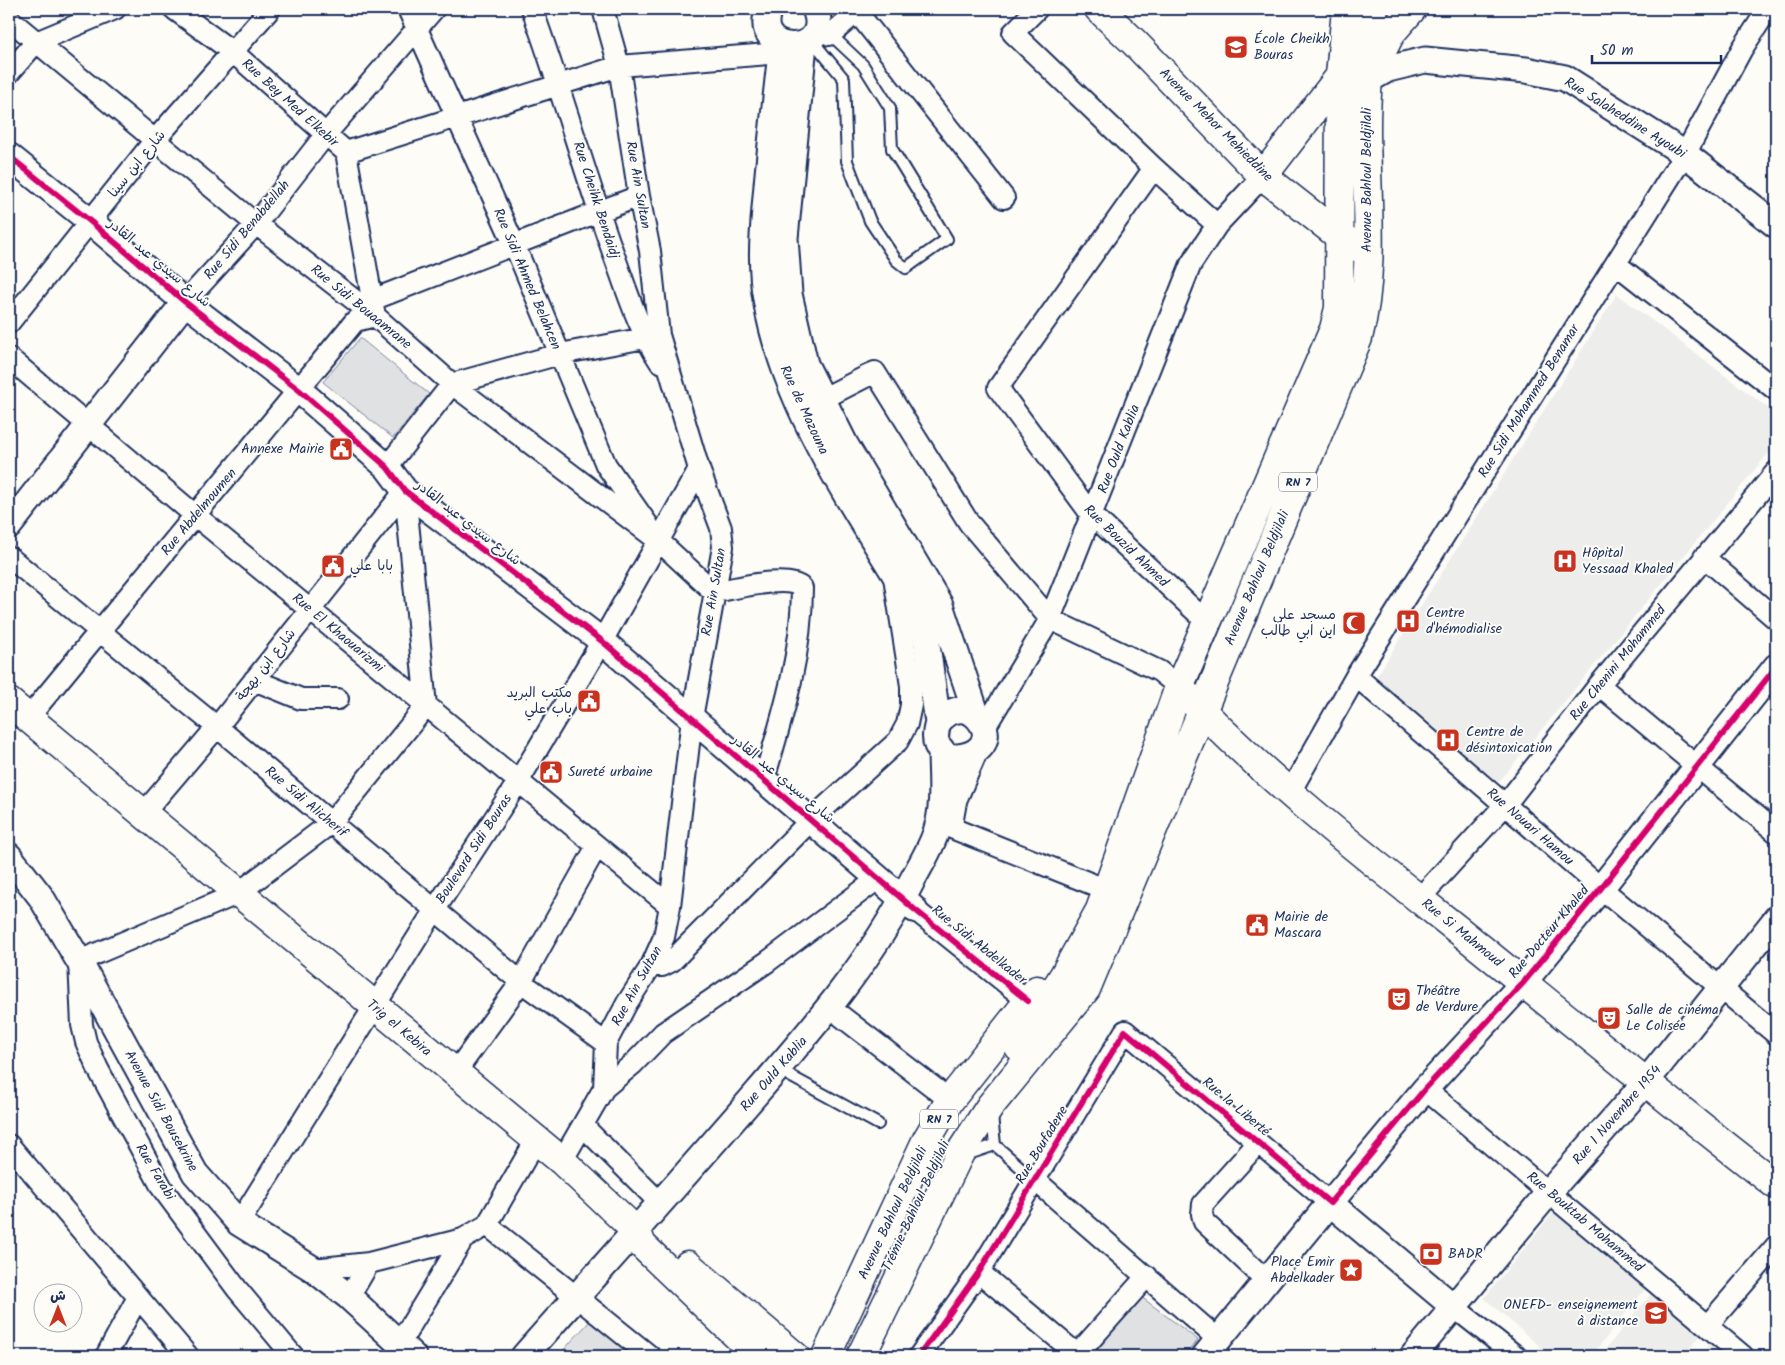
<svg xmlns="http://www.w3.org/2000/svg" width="1785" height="1365" font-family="Kalam,'Playpen Sans Arabic',sans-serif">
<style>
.built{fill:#edeeec}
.green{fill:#e0e1e3;stroke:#7e88a0}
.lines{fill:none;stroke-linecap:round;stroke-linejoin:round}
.primary-tunnel{stroke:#d0d3d8;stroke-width:28;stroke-dasharray:28 14;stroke-linecap:butt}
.service-casing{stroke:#1b2f5e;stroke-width:14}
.minor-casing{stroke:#1b2f5e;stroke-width:24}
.tertiary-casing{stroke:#1b2f5e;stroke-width:29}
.secondary-casing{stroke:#1b2f5e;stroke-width:31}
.primary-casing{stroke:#1b2f5e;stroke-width:31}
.service{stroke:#fdfcf7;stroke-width:10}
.minor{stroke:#fdfcf7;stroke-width:20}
.tertiary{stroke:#fdfcf7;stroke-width:25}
.secondary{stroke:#fdfcf7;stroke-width:28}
.primary{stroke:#fdfcf7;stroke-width:28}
.cycleway-casing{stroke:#fdfcf7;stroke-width:9}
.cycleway{stroke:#d6006c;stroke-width:6}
.labels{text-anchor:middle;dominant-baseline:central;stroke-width:4;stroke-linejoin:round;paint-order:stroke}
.shield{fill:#fdfcf7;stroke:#5f6c8c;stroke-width:1}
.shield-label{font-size:12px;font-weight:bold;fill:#1b2f5e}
.poi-label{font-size:14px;fill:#1b2f5e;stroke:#fdfcf7;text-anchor:start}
.street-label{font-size:14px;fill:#1b2f5e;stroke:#fdfcf7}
</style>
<rect width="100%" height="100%" fill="#fdfcf7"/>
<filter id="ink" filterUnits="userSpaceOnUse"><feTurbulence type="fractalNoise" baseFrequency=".02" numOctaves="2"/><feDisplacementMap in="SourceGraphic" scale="10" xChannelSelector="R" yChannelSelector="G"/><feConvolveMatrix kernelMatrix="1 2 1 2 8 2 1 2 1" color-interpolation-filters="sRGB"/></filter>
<g filter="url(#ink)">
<path class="built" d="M1617,294L1776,414V444L1498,783L1375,679Z
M1556,1209L1647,1287L1591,1356H1551L1484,1298Z
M1652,1292L1703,1333L1683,1356H1600Z
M1712,1341L1731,1356H1699Z"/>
<path class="green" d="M360,338L429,394L393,438L323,382Z
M1140,1296L1198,1340L1186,1356H1100L1096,1352Z
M590,1321L634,1356H558Z"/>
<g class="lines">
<path class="primary-tunnel" d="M846,1356L848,1352"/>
<g class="service-casing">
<path id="service" d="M811,39L844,79L847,161L870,221L896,260L906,268L947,239L892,149L890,108L863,65L828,32
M779,1068L790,1076L878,1124
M995,1145L1035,1180
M966,1155L995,1145L992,1115"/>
</g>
<g class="minor-casing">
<path id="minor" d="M408,9L514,244L606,465L648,525
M532,9C562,91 585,175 615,258C628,294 639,330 660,362
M843,9L857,12L1004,198
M1037,9L1013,33L1154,168L1217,225
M9,19L256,224L375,316L452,384L659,541L714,592C733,589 788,574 802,588C802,655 783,715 764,779
M830,35L857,12
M9,73L36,42L115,9
M346,152L619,66L781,53
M1154,168L998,388L1090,513L1208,623
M1616,264L1776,390
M372,300L639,196
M185,302L256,224L326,134L434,9
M9,323L155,140L270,9
M9,358L196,516L670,906
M822,399L875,372L969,523L1050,619L1159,671L1179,687
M387,467L452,384L560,354L656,336
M9,557L217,727L521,982L606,1043
M1704,557L1776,619
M1356,676L1601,888L1776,1034
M254,680L301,699H338
M1599,685L1776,832
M28,718L355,321L375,316L346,152L234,53L174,9
M984,729L1050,619L1191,264L1217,225L1263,176
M1290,792L1356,676L1689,147L1742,49L1768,9
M143,814L217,727L405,491
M939,823L1107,890
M1419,899L1505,805L1599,685L1776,472
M914,909L1028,1001
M651,966H662L672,961L812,819L898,741L907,724L911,705V686L894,577
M841,1016L950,1100
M455,1073L521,982L597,846
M604,1088L633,1064L663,1033L767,962L879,878
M1425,1089L1743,1356
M583,1126L661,1204
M1258,1143L1203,1204L1202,1214L1204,1222L1267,1281
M9,1145L188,1356
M562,1161L604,1088L606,1043L627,1003L651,966L664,937L670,906L692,718L723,547L721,528L699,469L659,335L650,251L639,196L619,66L603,9
M1035,1180L1219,1340
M239,1223L434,911L518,782L602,641L699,469
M487,1225L650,1356
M313,1269L369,1263L463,1239L487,1225L536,1140
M979,1272L1079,1356
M349,1297L369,1263
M1455,1308L1516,1356
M1707,1326L1776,1246
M400,1343L463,1239
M106,1356L138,1297
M293,1356L237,1289L162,1188L98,1069L86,1042L82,1025L79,961L237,894L331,823L426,706L405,491
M919,1356L979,1272L1125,1031L1330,1203
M1076,1356L1147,1276"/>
</g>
<g class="tertiary-casing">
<path id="tertiary" d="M769,9C749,57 835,58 815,9
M779,43L781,53C776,97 771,141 767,185C764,222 759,261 766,299C785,413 861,516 919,614L926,638L938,723C920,780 1013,756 977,717C965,704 947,710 938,723
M804,44L785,238L789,294L805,364L845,444L940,605L977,716
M1367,81L1388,69L1425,60L1526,70L1565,78L1685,154L1776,225
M9,156L91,222L185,302L299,390L387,467L405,491L602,641L914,909
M9,526L185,302
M950,821L954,799L974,753
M9,856L41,897L79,961L195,1173L239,1223L313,1269L349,1297L413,1356
M1330,1203L1425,1089L1523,983L1601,888L1776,667
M524,1356C601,1269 679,1183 755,1095C814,1027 872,960 913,879C921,864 931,848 936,832C945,805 941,776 941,749
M1205,1356L1330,1203L1455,1308
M1413,1356L1549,1192L1645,1083L1776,919"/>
</g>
<g class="secondary-casing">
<path id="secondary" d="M1099,9L1135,43L1263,176L1338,235L1368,253
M1263,176L1340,76
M1179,687C1264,778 1365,856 1462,933C1567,1018 1670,1103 1776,1185
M9,702L562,1161L637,1232L642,1245L758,1356
M688,1265L795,1356"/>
</g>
<g class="primary-casing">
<path id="primary" d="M1374,67L1391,33L1412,9
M1019,1047L1064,975L1100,910L1179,687L1334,329L1339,308L1340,76L1346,9
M826,1356L927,1139L950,1100L1037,990
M861,1356L960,1153L991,1105L1086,989L1358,338C1376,270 1366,195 1366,126C1366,87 1370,48 1374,9"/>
</g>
<use href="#service" class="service"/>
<use href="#minor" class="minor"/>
<use href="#tertiary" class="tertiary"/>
<use href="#secondary" class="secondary"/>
<use href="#primary" class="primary"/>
<g class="cycleway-casing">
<path id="cycleway" d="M9,156L91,222L185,302L299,390L387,467L405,491L602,641L914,909L1028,1001
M919,1356L979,1272L1125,1031L1330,1203L1425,1089L1523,983L1601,888L1776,667"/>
</g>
<use href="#cycleway" class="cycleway"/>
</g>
</g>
<defs>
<g id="school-square" transform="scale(1.25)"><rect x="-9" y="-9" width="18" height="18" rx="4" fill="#c8321e" stroke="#fdfcf7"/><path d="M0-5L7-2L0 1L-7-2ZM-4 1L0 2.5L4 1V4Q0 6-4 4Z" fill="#fff"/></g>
<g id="civic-square" transform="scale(1.25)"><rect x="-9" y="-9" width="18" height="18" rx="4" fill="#c8321e" stroke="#fdfcf7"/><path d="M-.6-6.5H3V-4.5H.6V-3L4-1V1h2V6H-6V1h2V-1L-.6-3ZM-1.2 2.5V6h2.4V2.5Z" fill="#fff"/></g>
<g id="hospital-square" transform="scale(1.25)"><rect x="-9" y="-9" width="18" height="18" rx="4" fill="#c8321e" stroke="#fdfcf7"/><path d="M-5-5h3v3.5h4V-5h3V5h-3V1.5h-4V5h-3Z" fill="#fff"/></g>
<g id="mosque-square" transform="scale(1.25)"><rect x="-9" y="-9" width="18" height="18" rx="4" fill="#c8321e" stroke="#fdfcf7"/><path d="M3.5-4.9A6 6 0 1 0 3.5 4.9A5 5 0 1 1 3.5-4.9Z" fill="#fff"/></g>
<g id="theatre-square" transform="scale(1.25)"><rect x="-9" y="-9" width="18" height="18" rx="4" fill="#c8321e" stroke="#fdfcf7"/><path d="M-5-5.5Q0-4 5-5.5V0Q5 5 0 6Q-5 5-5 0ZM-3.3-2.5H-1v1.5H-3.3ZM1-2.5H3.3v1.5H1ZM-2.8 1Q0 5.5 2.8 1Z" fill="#fff"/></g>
<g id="bank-square" transform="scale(1.25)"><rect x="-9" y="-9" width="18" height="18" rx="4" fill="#c8321e" stroke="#fdfcf7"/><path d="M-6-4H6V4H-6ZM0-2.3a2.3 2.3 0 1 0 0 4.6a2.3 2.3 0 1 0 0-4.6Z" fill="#fff"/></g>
<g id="sight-square" transform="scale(1.25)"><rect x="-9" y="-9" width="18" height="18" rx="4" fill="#c8321e" stroke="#fdfcf7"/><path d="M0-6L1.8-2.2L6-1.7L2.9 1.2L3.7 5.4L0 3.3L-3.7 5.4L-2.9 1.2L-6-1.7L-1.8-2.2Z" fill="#fff"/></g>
<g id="university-square" transform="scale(1.25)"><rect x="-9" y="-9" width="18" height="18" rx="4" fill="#c8321e" stroke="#fdfcf7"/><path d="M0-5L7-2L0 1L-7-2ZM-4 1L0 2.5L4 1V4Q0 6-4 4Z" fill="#fff"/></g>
</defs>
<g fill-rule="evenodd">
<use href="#school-square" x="1236" y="47"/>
<use href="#civic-square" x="341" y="449"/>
<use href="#hospital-square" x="1565" y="561"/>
<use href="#civic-square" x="333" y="566"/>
<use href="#hospital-square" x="1408" y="621"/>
<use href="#mosque-square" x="1354" y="623"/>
<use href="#civic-square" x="589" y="701"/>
<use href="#hospital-square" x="1448" y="740"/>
<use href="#civic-square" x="551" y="772"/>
<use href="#civic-square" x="1257" y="925"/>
<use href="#theatre-square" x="1399" y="999"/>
<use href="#theatre-square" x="1609" y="1018"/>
<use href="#bank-square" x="1431" y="1254"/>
<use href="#sight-square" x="1351" y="1270"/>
<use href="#university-square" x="1656" y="1313"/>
</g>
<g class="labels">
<g class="shield">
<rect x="1279" y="472.5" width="38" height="19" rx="4"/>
<rect x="920" y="1109.5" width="38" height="19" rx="4"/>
</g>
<g class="shield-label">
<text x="1298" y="482">RN 7</text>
<text x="939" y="1119">RN 7</text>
</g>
<g class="poi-label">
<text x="1254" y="39">École Cheikh<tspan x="1254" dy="16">Bouras</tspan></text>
<text x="324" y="449" text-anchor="end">Annexe Mairie</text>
<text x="1582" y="553">Hôpital<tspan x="1582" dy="16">Yessaad Khaled</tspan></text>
<text x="350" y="566">بابا علي</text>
<text x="1426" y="613">Centre<tspan x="1426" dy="16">d'hémodialise</tspan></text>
<text x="1336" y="615" text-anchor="end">مسجد علي<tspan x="1336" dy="16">اين ابي طالب</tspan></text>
<text x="572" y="693" text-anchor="end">مكتب البريد<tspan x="572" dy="16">باب علي</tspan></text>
<text x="1466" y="732">Centre de<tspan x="1466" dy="16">désintoxication</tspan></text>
<text x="568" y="772">Sureté urbaine</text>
<text x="1274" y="917">Mairie de<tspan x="1274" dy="16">Mascara</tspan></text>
<text x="1416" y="991">Théâtre<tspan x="1416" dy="16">de Verdure</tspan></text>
<text x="1626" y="1010">Salle de cinéma<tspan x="1626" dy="16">Le Colisée</tspan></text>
<text x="1448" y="1254">BADR</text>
<text x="1334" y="1262" text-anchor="end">Place Emir<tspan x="1334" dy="16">Abdelkader</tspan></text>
<text x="1638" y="1305" text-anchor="end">ONEFD- enseignement<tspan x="1638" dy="16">à distance</tspan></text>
</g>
<g class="street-label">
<text transform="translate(290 103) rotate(42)">Rue Bey Med Elkebir</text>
<text transform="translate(1625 118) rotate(32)">Rue Salaheddine Ayoubi</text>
<text transform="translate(1216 125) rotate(45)">Avenue Mehor Mehieddine</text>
<text transform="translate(137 164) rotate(-51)">شارع ابن سينا</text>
<text transform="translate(1367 180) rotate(-90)">Avenue Bahloul Beldjilali</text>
<text transform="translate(638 185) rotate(80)">Rue Ain Sultan</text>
<text transform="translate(596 200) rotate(72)">Rue Cheihk Bendaidj</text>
<text transform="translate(247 230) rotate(-50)">Rue Sidi Benabdellah</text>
<text transform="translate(159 263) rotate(40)">شارع سيدي عبد القادر</text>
<text transform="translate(527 279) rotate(67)">Rue Sidi Ahmed Belahcen</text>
<text transform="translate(361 307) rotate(39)">Rue Sidi Bouaamrane</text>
<text transform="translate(1529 401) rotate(-58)">Rue Sidi Mohammed Benamar</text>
<text transform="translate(804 410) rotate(65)">Rue de Mazouna</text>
<text transform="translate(1119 449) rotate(-69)">Rue Ould Kablia</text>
<text transform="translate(199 512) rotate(-50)">Rue Abdelmoumen</text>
<text transform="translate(468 523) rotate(38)">شارع سيدي عبد القادر</text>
<text transform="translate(1126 546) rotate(44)">Rue Bouzid Ahmed</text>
<text transform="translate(1257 578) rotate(-67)">Avenue Bahloul Beldjilali</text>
<text transform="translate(714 592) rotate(-80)">Rue Ain Sultan</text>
<text transform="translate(338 633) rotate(40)">Rue El Khaouarizmi</text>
<text transform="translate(1618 663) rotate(-51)">Rue Chenini Mohammed</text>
<text transform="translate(266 665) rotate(-52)">شارع ابن بهجة</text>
<text transform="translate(783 779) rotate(40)">شارع سيدي عبد القادر</text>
<text transform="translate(306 802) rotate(40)">Rue Sidi Alicherif</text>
<text transform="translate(1530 827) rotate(41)">Rue Nouari Hamou</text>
<text transform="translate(474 849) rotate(-57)">Boulevard Sidi Bouras</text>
<text transform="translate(1549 932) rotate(-50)">Rue Docteur Khaled</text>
<text transform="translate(1462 933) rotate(39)">Rue Si Mahmoud</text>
<text transform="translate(979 945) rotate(39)">Rue Sidi Abdelkader</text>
<text transform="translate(637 986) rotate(-61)">Rue Ain Sultan</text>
<text transform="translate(399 1028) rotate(40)">Trig el Kebira</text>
<text transform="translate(774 1074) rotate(-49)">Rue Ould Kablia</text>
<text transform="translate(1236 1107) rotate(40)">Rue la Liberté</text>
<text transform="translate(161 1111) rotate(61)">Avenue Sidi Bousekrine</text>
<text transform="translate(1617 1115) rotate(-49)">Rue 1 Novembre 1954</text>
<text transform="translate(1042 1145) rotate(-59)">Rue Boufadene</text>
<text transform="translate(155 1172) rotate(59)">Rue Farabi</text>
<text transform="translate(916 1206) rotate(-65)">Trémie Bahloul Beldjilali</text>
<text transform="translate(893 1213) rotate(-65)">Avenue Bahloul Beldjilali</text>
<text transform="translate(1585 1222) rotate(40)">Rue Bouktab Mohammed</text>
</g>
</g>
<rect width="1785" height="1365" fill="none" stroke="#fdfcf7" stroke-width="30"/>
<rect x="15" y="15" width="1755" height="1335" fill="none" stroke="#1b2f5e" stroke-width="2" filter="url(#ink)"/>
<g transform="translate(58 1308)"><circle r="24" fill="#fdfcf7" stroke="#a3aaba"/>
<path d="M0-4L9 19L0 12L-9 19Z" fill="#c8321e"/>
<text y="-8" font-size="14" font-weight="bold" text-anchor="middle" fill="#1b2f5e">ش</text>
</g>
<path d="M1592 55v8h129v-8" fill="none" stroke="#1b2f5e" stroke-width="2.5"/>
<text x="1600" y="55" font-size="15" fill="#1b2f5e" stroke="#fdfcf7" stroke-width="4" paint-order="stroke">50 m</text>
</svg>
